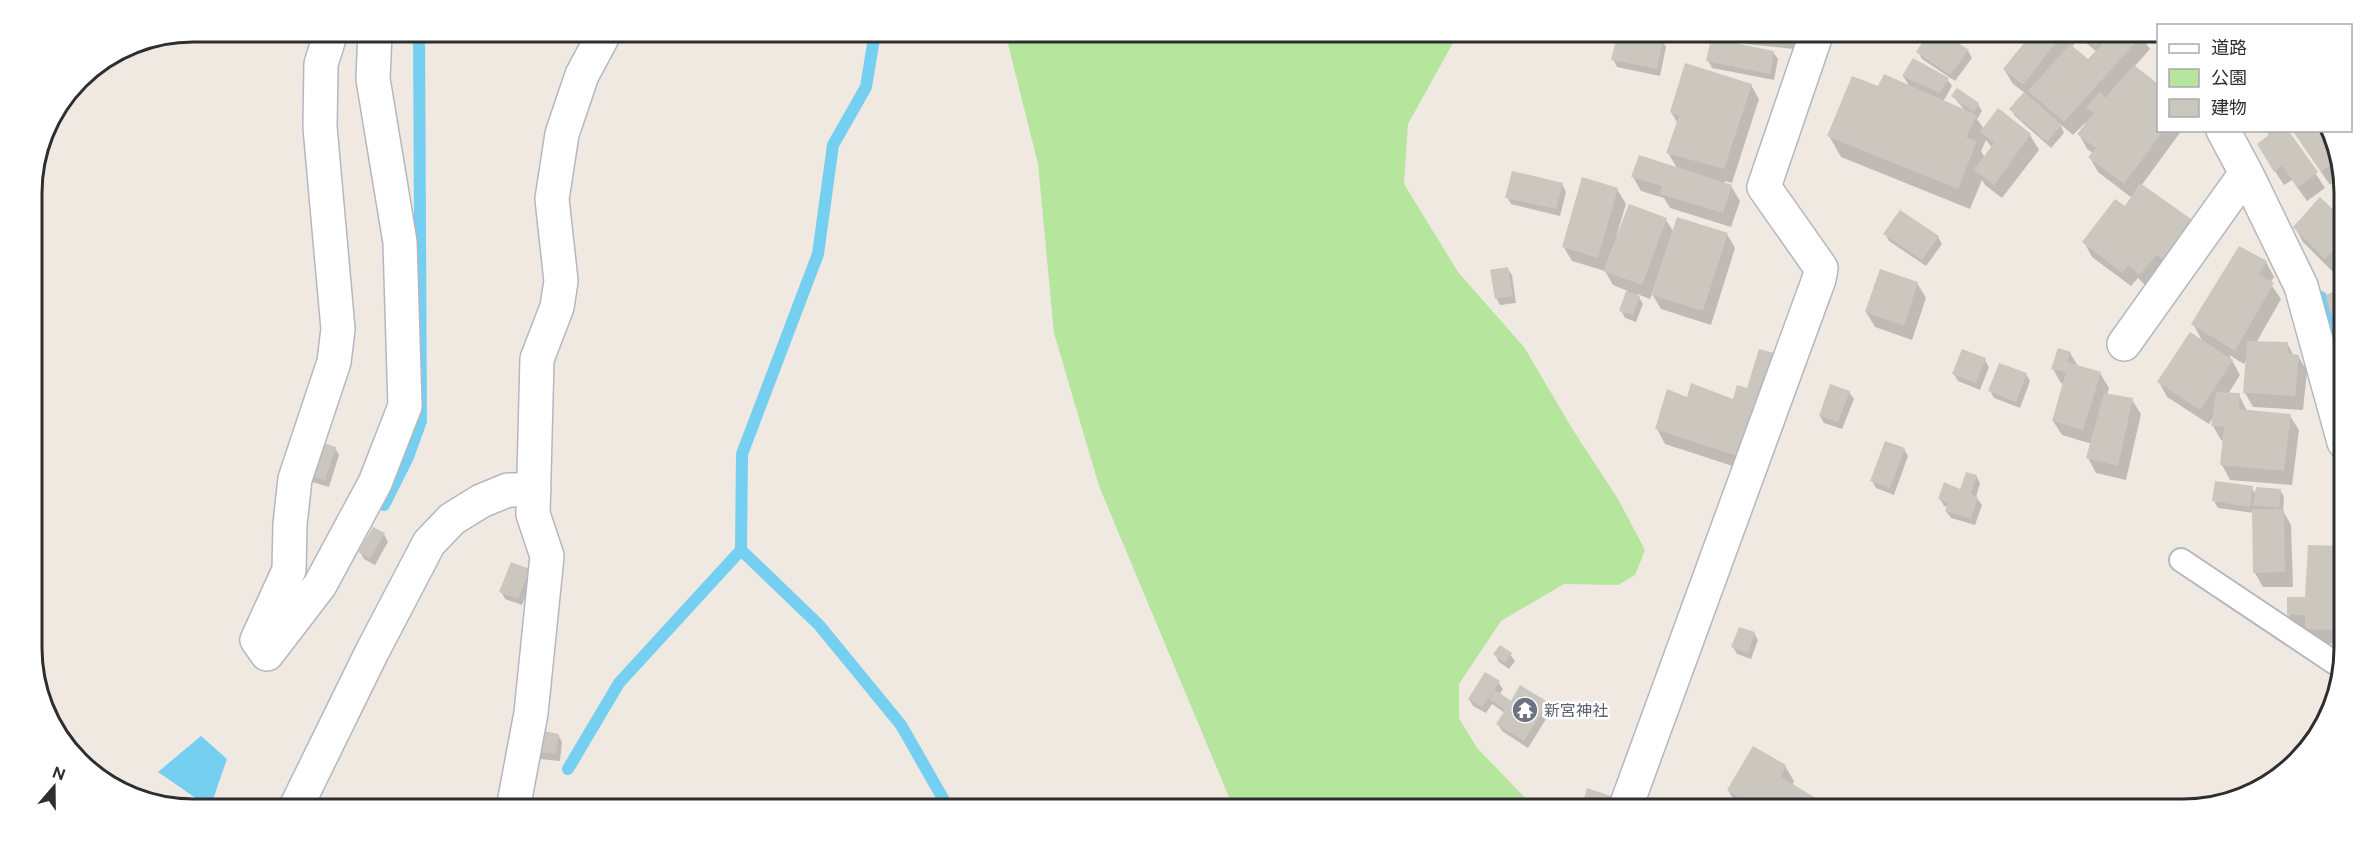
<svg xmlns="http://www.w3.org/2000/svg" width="2376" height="841" font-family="Figtree,'Noto Sans JP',sans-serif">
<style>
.green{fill:#b6e59e}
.water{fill:#75cff0}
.shadow{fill:#0003;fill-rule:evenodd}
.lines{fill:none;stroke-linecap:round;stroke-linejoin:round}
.stream{stroke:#75cff0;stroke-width:12}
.building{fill:#cbc7bf}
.lane-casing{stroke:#b4b7c1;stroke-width:26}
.street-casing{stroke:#b4b7c1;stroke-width:36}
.lane{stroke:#fff;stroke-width:22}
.street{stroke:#fff;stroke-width:33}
.labels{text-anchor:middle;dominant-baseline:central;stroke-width:5;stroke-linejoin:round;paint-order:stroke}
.worship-label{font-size:16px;fill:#5b616d;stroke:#fff;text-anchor:start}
.rim{fill:none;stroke:#2e2e2e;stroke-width:3}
</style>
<rect width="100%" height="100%" fill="#efe9e1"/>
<path class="green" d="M1005,32H1459L1408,124L1404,184L1458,272L1524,347L1573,430L1618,499L1645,550L1635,575L1618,585L1564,584L1501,621L1459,684V718L1477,748L1536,809H1234L1099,486L1054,333L1038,164Z"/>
<path class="water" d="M201,736L227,759L210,808L158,772Z"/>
<path class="shadow" d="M1620,32L1662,40L1666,47L1660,76L1617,67L1613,59Z
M1738,32H1796L1794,49L1745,44Z
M1931,32H1939L1968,51L1972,58L1955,81L1922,59L1918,52Z
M2035,32H2066L2074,44L2072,47L2088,62L2097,52L2073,32H2138L2150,49L2134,67L2158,86V130H2182L2141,186L2192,223L2148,288L2138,278L2131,286L2092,257L2084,242L2126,208L2132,198L2098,172L2090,158L2093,153L2087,149L2079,134L2087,124L2085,123L2073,135L2060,124L2064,133L2051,148L2015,116L2011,109L2025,93L2013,84L2004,69Z
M1773,52L1778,59L1774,80L1712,68L1708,60Z
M1903,76L1947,79L1952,86L1943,102L1966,112L1953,96L1957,90L1978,104L1982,111L1977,119L1984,129L1998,110L2030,135L2039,150L2002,198L1985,185L1982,180L1970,209L1841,157L1829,136L1878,88L1910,87ZM1986,140L1993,149L1985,158L1981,151Z
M1751,85L1759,99L1732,183L1725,181L1724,184L1731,186L1740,201L1731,227L1670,208L1664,198L1641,191L1633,177L1677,168L1668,153L1678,124L1671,112Z
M2265,130H2287L2325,188L2307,201L2292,180L2284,185L2267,159L2270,136Z
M2293,130H2324L2338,161L2334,165L2341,177L2330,185Z
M1562,184L1566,192L1560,216L1511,204L1507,197Z
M1617,189L1626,204L1617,234L1666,220L1673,231L1727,234L1735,248L1711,325L1661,309L1652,294L1650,299L1637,294L1643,304L1636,322L1625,318L1621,310L1628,291L1613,285L1605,271L1572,261L1563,246Z
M2320,199L2343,221V262L2334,273L2303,242L2295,227Z
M1885,234L1938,237L1942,244L1926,266L1889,241Z
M2266,262L2274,277L2270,283L2281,299L2256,343H2287L2294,356H2298L2307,371L2303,410L2253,407L2245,393L2247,359L2244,364L2229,355L2240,375L2228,394L2239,395L2247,411L2290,416L2299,430L2292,485L2230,480L2222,465L2224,441L2221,440L2213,426L2214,415L2209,424L2167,397L2159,382L2203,342L2193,324Z
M1507,268L1512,275L1516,303L1500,305L1496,298Z
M1917,283L1926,298L1912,340L1875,327L1866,312Z
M2343,289L2344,326L2340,327L2332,312L2327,295Z
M2070,353L2078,366L2100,373L2109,388L2107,395L2132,400L2141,414L2126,480L2096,473L2088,458L2092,444L2062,435L2053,421L2064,384L2061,383L2053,369Z
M1985,360L1989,367L1980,390L1958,381L1954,374Z
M2026,374L2030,381L2020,408L1994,398L1990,391Z
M1692,385L1748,471L1665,444L1657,429L1688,398Z
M1849,392L1854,399L1842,429L1824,423L1820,416Z
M335,448L339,455L329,487L309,481Z
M1904,449L1908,456L1894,495L1876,488L1872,481Z
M1976,476L1980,483L1976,497L1982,505L1975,525L1951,518L1946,511L1948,507L1944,506L1940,499L1961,491Z
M2252,488L2256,495L2280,490L2284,497L2283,511L2291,525L2293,587H2263L2255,573L2254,513L2218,508L2214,501Z
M384,534L388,542L375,565L364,559L360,552Z
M2342,548L2344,551V644L2315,643L2307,629H2296L2288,614L2307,599Z
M529,570L533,577L522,605L505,599L501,591Z
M1754,633L1758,640L1751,659L1737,654L1733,647Z
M1495,654H1510L1515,661L1509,669L1499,662Z
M1498,682L1503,689L1499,695L1511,703H1547L1551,711L1528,748L1502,731L1498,724L1505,713L1492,704L1486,713L1473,706L1469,699Z
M558,735L562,742L560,761L540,759L536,752Z
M1785,766L1794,781L1792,786L1818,801L1823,809H1744L1737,805L1728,790Z
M1588,790L1610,797L1614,805L1613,809H1582Z"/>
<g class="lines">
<path class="stream" d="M2321,297L2344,373
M384,505L408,457L421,421L419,32
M741,550L819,625L901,725L949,809
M568,769L619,683L741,550L742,454L818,254L833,145L866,87L875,32"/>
</g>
<path class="building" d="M1618,32L1663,39L1657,69L1611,60Z
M1929,32H1941L1969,50L1950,75L1916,52Z
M2033,32H2064L2023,85L2003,69Z
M2080,32H2109L2096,45Z
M2114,32H2141L2143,34L2064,122L2028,91L2070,44L2088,59Z
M1711,38L1774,51L1770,74L1706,61Z
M1913,58L1949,78L1940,93L1902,76Z
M1685,63L1752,84L1724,169L1666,153L1679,116L1670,112Z
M2134,65L2158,84V130H2164L2124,184L2088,157L2096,148L2077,134L2094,113L2086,108L2100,91L2105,98Z
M1884,74L1977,115L1966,137L1977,141L1958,189L1827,136L1852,76L1878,86Z
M1957,88L1979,103L1974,112L1951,96Z
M2024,92L2062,125L2047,142L2009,109Z
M1998,108L2031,134L1994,185L1974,170L1994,143L1980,132Z
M2275,130H2288L2318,172L2298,187L2282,166L2274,172L2257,144Z
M2292,130H2324L2331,146L2325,151L2334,162L2321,172Z
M1639,155L1732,185L1723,213L1660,194L1662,186L1631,177Z
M1512,171L1563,183L1556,209L1505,198Z
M1582,177L1618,188L1598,258L1562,247Z
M2140,183L2194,221L2163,260L2157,255L2139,275L2129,265L2122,273L2082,242L2115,199L2125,206Z
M2320,197L2343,219V254L2336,247L2325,259L2293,227Z
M1629,204L1667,218L1642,285L1603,271Z
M1900,210L1939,236L1922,260L1883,234Z
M1677,217L1728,233L1703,311L1651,295Z
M2239,246L2267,261L2259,275L2274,283L2235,351L2191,324Z
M1508,267L1513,296L1495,299L1490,270Z
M1880,269L1918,282L1904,326L1865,312Z
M2343,287L2344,317L2340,310L2330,313L2326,295Z
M1626,291L1640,296L1633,315L1619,311Z
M2190,332L2233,360L2200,410L2157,382Z
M2247,341L2288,342V353L2299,355L2295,396L2243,393Z
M2058,348L2071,352L2067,362L2101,372L2083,430L2052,421L2066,372L2051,369Z
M1759,349L1778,354L1740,457L1655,429L1667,389L1687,397L1691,383L1733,399L1737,385L1747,388Z
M1962,349L1986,358L1976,383L1952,374Z
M1999,363L2027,373L2016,402L1988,391Z
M1830,384L1850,391L1838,422L1819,416Z
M2216,392L2240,393L2239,409L2291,414L2284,471L2220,465L2224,427L2211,426Z
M2104,393L2133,398L2118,466L2086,458Z
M315,440L336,447L325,480L304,474Z
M1885,441L1905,448L1890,488L1870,481Z
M1966,472L1977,475L1971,494L1978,497L1971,519L1945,511L1948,503L1938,499L1944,482L1960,489Z
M2215,481L2253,486L2250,507L2212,501Z
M2256,487L2281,489L2279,508L2253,505Z
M2252,509H2284L2285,572L2253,573Z
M373,527L385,533L370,559L358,552Z
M2308,545L2343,546L2341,630L2305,629V615H2287V597H2305Z
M511,562L530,569L518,599L499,592Z
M1739,627L1755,632L1748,653L1731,647Z
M1500,645L1512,653L1505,663L1493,654Z
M1485,672L1500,681L1494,689L1511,701L1520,685L1548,702L1524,741L1496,724L1505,710L1489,699L1493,692L1482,707L1468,699Z
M538,730L559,734L556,754L535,752Z
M1753,746L1786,765L1781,777L1819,800L1813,809H1757L1727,790Z
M1587,788L1611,796L1606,809H1581Z"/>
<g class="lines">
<g class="lane-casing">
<path id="lane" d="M2181,560L2341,667"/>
</g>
<g class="street-casing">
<path id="street" d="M331,32L321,64L320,127L338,329L334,362L295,479L290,524L289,570L257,640L267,654L320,585L375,483L405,406L400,242L373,79L375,32
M2223,130L2246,173L2301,286L2344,442
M2124,344L2246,173
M295,809L372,652L429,543L452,519L481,501L508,490H534
M513,809L531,713L547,556L533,514L537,359L557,307L561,281L552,199L562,134L582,75L605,32
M1625,809L1819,279L1821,268L1764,187L1817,32"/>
</g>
<use href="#lane" class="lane"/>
<use href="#street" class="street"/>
</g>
<defs>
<g id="temple-disc" transform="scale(1.35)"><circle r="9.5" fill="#6b7280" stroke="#fff"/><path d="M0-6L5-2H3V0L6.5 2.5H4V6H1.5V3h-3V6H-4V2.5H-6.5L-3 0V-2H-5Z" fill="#fff"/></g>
</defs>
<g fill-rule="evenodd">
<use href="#temple-disc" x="1525" y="710"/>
</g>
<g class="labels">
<g class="worship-label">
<text x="1544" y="710">新宮神社</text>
</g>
</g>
<path d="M0 0H2376V841H0ZM193 42H2183A151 151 0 0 1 2334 193V648A151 151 0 0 1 2183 799H193A151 151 0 0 1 42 648V193A151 151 0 0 1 193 42Z" fill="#fff" fill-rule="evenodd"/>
<path class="rim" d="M193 42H2183A151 151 0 0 1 2334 193V648A151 151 0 0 1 2183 799H193A151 151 0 0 1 42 648V193A151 151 0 0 1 193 42Z"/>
<rect x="2157" y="24" width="195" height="108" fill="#ffffff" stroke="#ababab" stroke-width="1.5"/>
<rect x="2169" y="44" width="30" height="9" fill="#ffffff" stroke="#ababab" stroke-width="1.5"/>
<text x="2211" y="54" font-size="18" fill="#2e2e2e">道路</text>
<rect x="2169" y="69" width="30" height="18" fill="#b6e59e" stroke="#ababab" stroke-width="1.5"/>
<text x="2211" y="84" font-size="18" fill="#2e2e2e">公園</text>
<rect x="2169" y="99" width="30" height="18" fill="#cbc7bf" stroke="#ababab" stroke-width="1.5"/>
<text x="2211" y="114" font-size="18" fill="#2e2e2e">建物</text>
<g transform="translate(54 787) rotate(20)" stroke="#ffffff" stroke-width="4.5" paint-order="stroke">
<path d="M0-4.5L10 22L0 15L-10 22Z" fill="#2e2e2e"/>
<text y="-9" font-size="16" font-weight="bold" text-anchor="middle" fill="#2e2e2e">N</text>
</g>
</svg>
